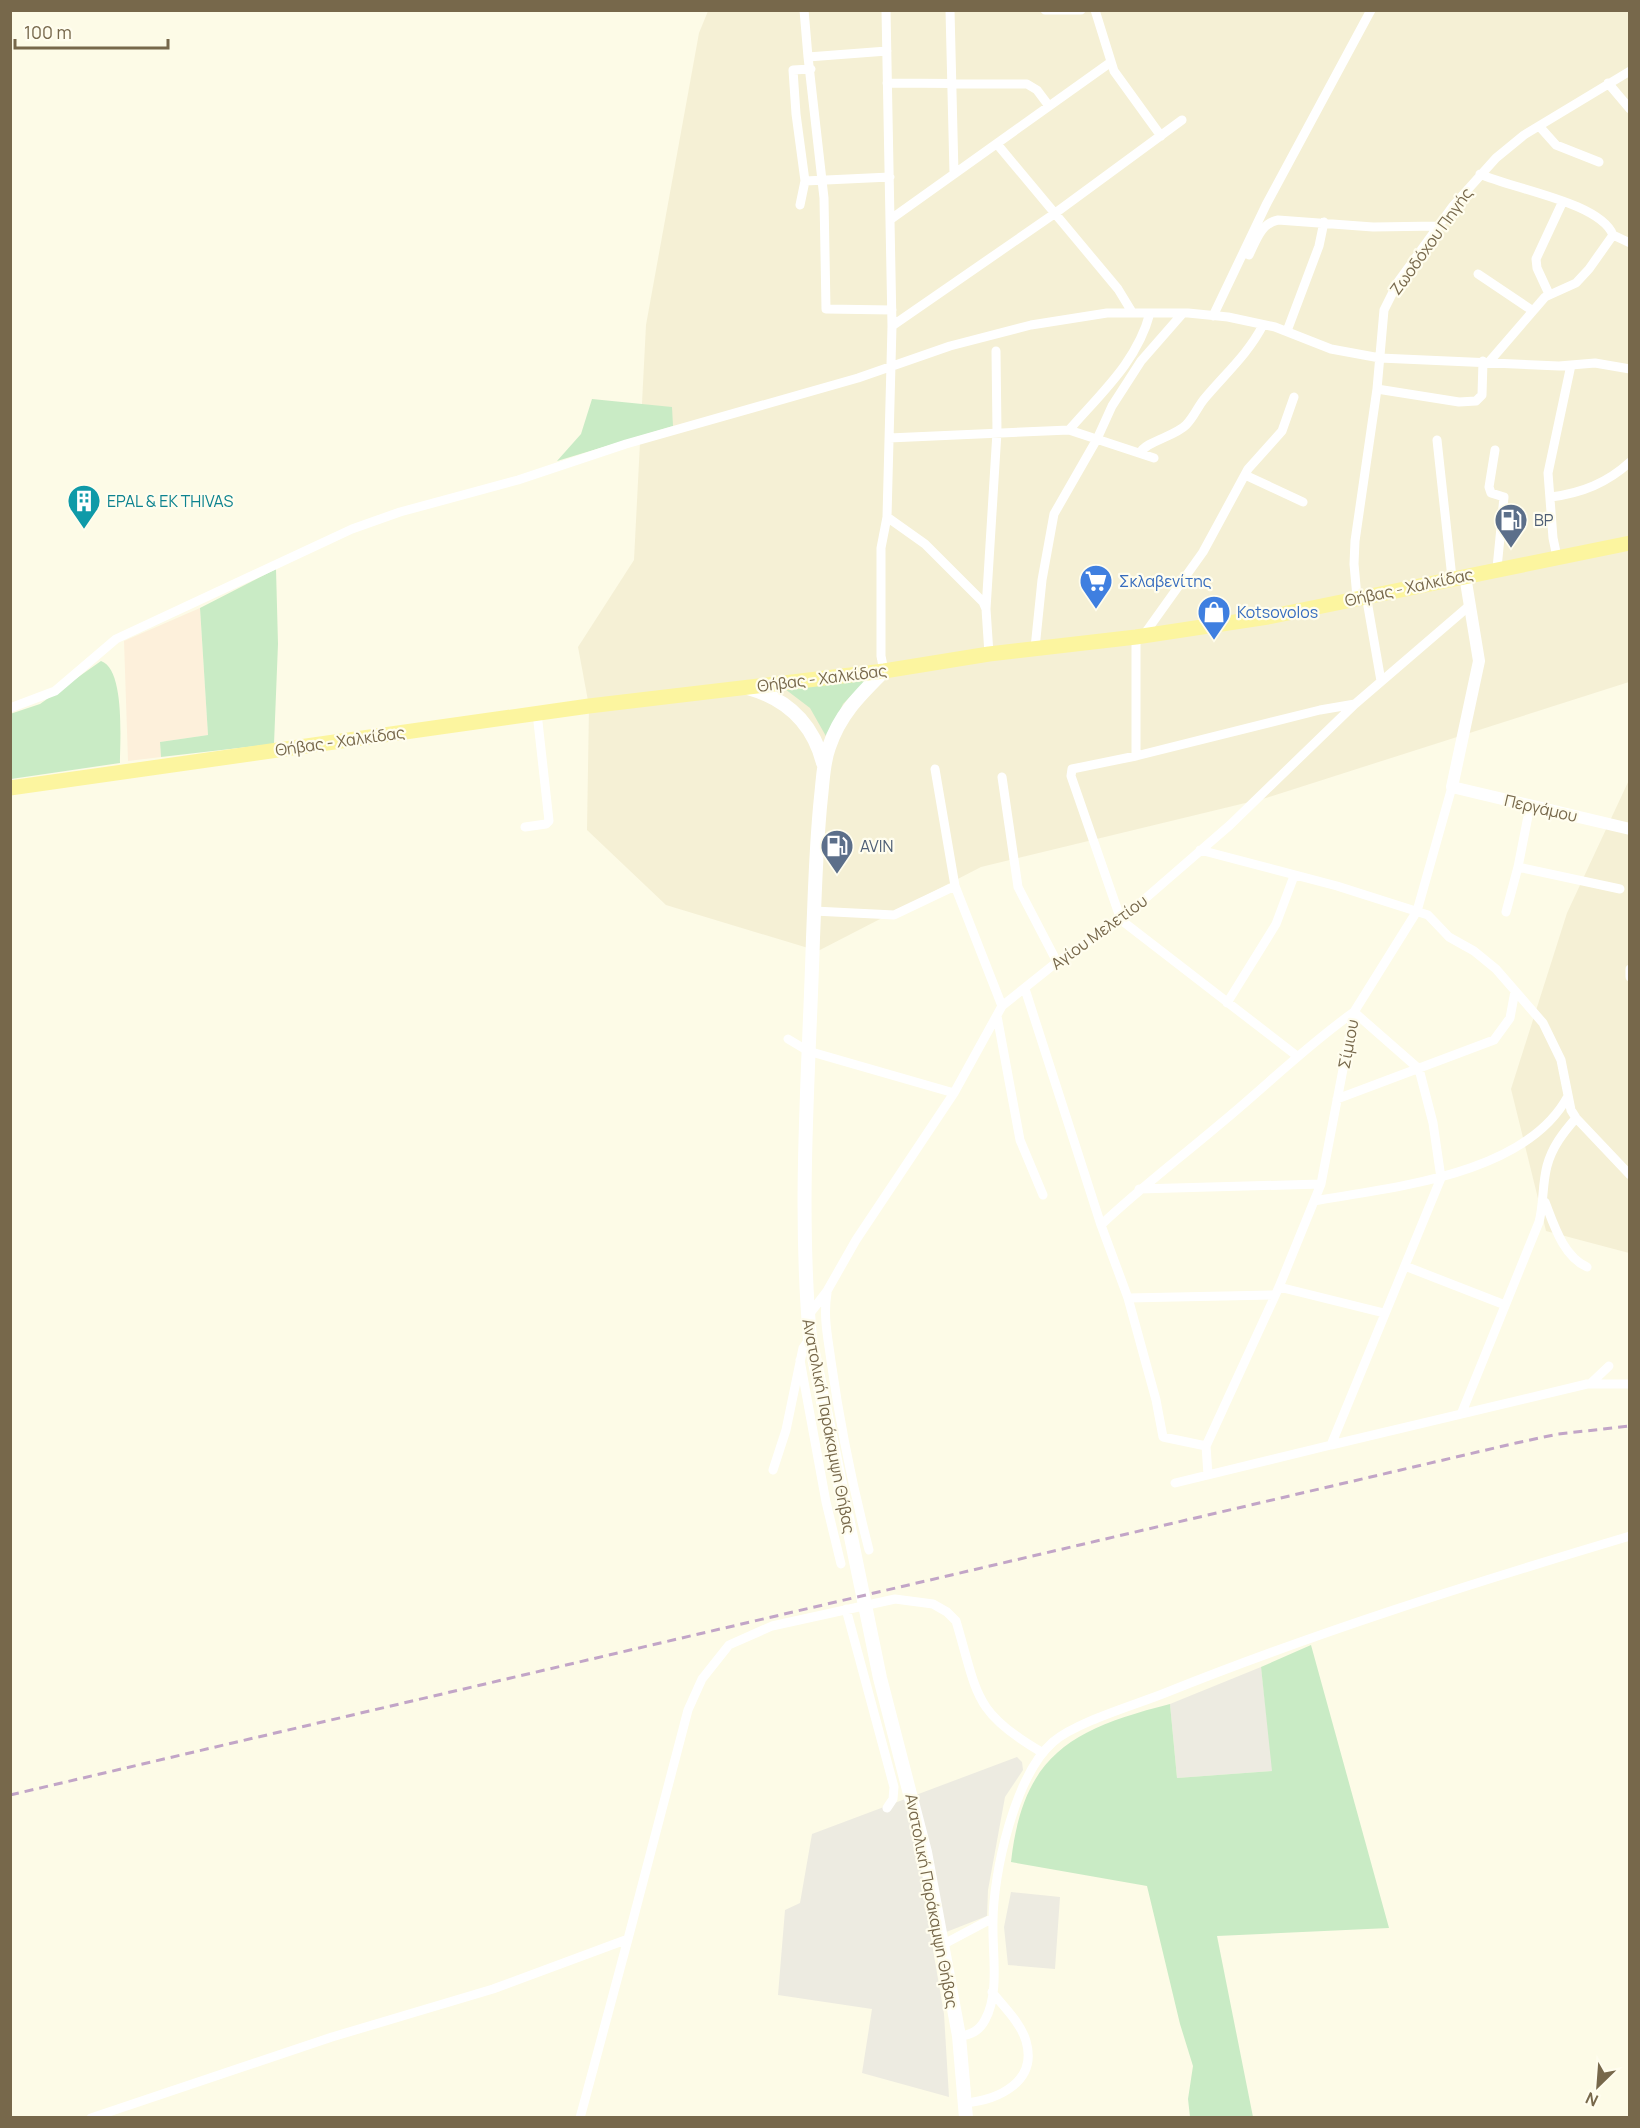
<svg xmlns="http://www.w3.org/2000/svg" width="1640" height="2128" font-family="Manrope,sans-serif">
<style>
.residential{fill:#f5f0d5}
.commercial{fill:#fdf0db}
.industrial{fill:#edebe1}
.green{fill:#c9ebc5}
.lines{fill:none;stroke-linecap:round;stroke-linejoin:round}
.minor{stroke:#fff;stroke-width:9}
.tertiary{stroke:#fff;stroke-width:12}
.secondary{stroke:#fff;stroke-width:14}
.primary{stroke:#fcf59f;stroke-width:15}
.rail{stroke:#c2a5c7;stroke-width:3;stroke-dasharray:9 6;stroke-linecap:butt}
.labels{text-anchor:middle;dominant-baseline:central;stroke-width:4.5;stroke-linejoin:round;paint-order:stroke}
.street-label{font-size:16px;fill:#77684b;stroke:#fffdee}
.culture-label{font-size:16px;fill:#0d838f;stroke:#fffdee;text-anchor:start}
.service-label{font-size:16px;fill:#4e5e75;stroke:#fffdee;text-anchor:start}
.shop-label{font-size:16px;fill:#366cbe;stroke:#fffdee;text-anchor:start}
</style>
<rect width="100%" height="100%" fill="#fdfbe7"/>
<path class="residential" d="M708,11H1629V682L1266,798L981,867L818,951L666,905L587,830L589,706L578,647L634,560L646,325L699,33Z
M1629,780V1253L1546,1231L1511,1089L1567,913Z"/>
<path class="commercial" d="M200,608L208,735L160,742L161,757L128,761L124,641Z"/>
<path class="industrial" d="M1261,1667L1273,1771L1177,1778L1170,1704Z
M1017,1757L1022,1762L1023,1770L1005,1797L988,1890L987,1916L931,1938L944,2014L949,2097L862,2073L872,2009L778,1995L785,1910L800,1903L812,1834Z
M1011,1892L1060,1897L1055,1969L1008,1965L1004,1927Z"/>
<path class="green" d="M592,399L672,407L673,426L557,461L581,434Z
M276,569L278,644L274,744L161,757L160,742L208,735L200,608Z
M101,661C125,669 120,740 120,763L11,779L10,714L40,704Z
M867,680L843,704L827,738L810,708L785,689Z
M1311,1645L1389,1928L1217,1936L1253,2117H1190L1188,2099L1193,2066L1180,2024L1147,1886L1011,1862C1023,1754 1072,1729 1170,1704L1177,1778L1272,1771L1261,1667Z"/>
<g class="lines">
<path class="minor" d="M804,10L808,57
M950,10L954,174
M1045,10H1081
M1095,10L1114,71L1161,136
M887,51L808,57L824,198L826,309L892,310
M887,83L1027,84L1037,90L1049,106
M1608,83L1630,109
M1539,126L1556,145L1599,162
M997,144L1118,289L1132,312
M1480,174C1512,189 1600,202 1613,235
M805,181L890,177
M800,205L805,181L796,114L793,70L811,69
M891,219L1111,62
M1249,255C1256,241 1261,223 1278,220L1373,227L1438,226
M1478,274L1533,311
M1549,294L1537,268L1536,259L1563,201
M1213,316L1266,205L1371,10
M892,326L1054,214L1182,120
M1287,331L1319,246L1324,222
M1489,362L1545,297L1576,283L1589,269L1613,235L1630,243
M1377,389L1459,402L1476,401L1482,395L1483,361
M1069,430C1101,393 1137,362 1150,313
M889,438L1069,430L1154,458
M1437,440L1452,578
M1495,450L1489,487L1491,493L1504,497L1497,568
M1140,453C1146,441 1174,437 1186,425C1194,417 1198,406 1205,398C1226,373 1248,354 1263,325
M1245,475L1303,502
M1551,497C1582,493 1607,483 1630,462
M887,517L925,544L983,602L986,609L989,654
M1557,557L1553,538L1548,473L1571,365
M1366,595L1381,681
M1357,597L1354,564L1355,541L1377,389L1384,310L1398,282L1453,206L1496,158L1524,135L1630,71
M986,609L997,432L996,351
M1143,636L1203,552L1248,469L1282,431L1294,397
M1035,648L1042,580L1054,514L1097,439L1112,406L1141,361L1183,313
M884,671L881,656V548L887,517L892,326L886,10
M10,708L55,691L116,639L352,529L400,512L518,480L626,444L858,378L950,346L1031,325L1107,313H1188L1228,317L1275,327L1331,349L1380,358L1559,366L1595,363L1630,369
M1136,756V637
M935,769L955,886L1002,1006
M1002,777L1018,887L1057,962
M525,827L546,824L549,821L537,713
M1200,850L1337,886L1428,915L1449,937L1474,951L1496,969L1543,1023L1561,1060L1571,1110L1576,1118L1630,1175
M1518,867L1620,889
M814,911L894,915L955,886
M1506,912L1518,867L1530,806
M1630,969V977
M1025,989L1101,1225
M1227,1003L1276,924L1294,876
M997,1016L1020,1140L1043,1195
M788,1039L808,1051L954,1093
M1297,1056L1121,920L1071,776L1072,769L1136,756L1320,710L1355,704
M1337,1099L1494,1040L1510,1018L1515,991
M1139,1189L1321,1184
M1314,1201C1393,1187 1526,1175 1568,1096
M1545,1202C1554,1225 1563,1256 1587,1267
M1405,1266L1505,1305
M1279,1287L1384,1313
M827,1293C823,1317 828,1338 831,1361C840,1425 853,1488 869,1550
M1128,1298L1275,1295
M808,1316L827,1291L856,1240L954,1093L1002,1006L1057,962L1121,920L1139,904L1230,825L1355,704L1469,606
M800,1360L826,1502L841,1564
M1590,1384L1609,1366
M1462,1412L1539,1222C1544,1203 1542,1185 1547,1166C1552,1147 1563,1133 1576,1118
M1331,1445L1587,1384H1630
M1206,1446L1279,1287L1321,1184L1354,1012L1417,911L1452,787
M1206,1446L1208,1475
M773,1470L786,1430L803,1348L810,1338
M1175,1483L1331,1445L1441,1178L1433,1123L1419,1069L1354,1012C1306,1046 1265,1087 1220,1124C1180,1158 1139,1189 1101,1225L1128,1298L1156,1400L1163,1437L1206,1446
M846,1609L894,1787L893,1799L887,1808
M942,1945L993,1918
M959,2036C971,2035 979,2031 985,2020C1000,1993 992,1952 993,1922C993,1873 1015,1775 1053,1742C1076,1722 1135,1705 1165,1693C1317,1632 1473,1583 1630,1536
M965,2103C998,2100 1038,2082 1026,2041C1021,2023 1003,2006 992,1992
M91,2118L332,2037L493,1989L628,1939L688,1710L702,1679L729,1645L772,1626L895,1599L933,1604L947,1612L956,1621C978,1694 972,1712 1043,1753
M580,2118L628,1939"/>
<path class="tertiary" d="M1465,576L1479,661L1452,787L1630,829"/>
<path class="secondary" d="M884,671C860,695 840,714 829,747C823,763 823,780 821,797C816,844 815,890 813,938C809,1071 798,1204 810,1338L880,1678L925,1852L959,2036L966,2118
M748,688C787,699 813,724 823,763"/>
<path class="primary" d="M10,788L589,706L884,671L989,654L1136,637L1268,617L1630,543"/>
<path class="rail" d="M10,1795L1516,1443L1558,1434L1630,1426"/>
</g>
<defs>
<g id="building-pin" transform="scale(1.725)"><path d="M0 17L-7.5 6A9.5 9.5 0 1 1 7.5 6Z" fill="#0f9aa8" stroke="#fffdee"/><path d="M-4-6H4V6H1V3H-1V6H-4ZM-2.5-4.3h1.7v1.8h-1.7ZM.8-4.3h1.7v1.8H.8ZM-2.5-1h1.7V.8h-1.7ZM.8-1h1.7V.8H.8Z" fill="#fff"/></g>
<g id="fuel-pin" transform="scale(1.725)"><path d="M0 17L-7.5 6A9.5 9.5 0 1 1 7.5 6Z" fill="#5c6f8a" stroke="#fffdee"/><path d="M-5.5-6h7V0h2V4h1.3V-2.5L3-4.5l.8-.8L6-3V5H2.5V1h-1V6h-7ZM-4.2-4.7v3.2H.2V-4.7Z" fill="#fff"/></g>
<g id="supermarket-pin" transform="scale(1.725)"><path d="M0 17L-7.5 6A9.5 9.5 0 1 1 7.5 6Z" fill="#3f7fe0" stroke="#fffdee"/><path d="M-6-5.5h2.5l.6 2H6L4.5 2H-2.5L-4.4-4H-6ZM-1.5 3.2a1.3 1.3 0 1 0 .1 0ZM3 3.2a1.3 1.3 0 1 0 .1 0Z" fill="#fff"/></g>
<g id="shop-pin" transform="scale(1.725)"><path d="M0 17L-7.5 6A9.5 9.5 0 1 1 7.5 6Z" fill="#3f7fe0" stroke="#fffdee"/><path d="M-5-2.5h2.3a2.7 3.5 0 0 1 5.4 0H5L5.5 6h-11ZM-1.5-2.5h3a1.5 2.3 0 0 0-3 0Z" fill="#fff"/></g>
</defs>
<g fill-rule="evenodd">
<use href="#building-pin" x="84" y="501"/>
<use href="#fuel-pin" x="1511" y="520"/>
<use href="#supermarket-pin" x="1096" y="581"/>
<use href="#shop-pin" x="1214" y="612"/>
<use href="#fuel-pin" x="837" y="846"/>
</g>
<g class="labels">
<g class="street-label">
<text transform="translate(1431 241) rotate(-54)">Ζωοδόχου Πηγής</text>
<text transform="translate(1409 587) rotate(-12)">Θήβας - Χαλκίδας</text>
<text transform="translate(822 678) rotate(-7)">Θήβας - Χαλκίδας</text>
<text transform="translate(340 741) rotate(-8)">Θήβας - Χαλκίδας</text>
<text transform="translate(1541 808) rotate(13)">Περγάμου</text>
<text transform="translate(1099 932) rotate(-36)">Αγίου Μελετίου</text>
<text transform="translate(1348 1044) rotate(-79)">Σίμιου</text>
<text transform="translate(829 1426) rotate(79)">Ανατολική Παράκαμψη Θήβας</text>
<text transform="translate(932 1901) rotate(79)">Ανατολική Παράκαμψη Θήβας</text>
</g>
<g class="culture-label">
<text x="107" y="501">EPAL &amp; EK THIVAS</text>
</g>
<g class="service-label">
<text x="1534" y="520">BP</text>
<text x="860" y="846">AVIN</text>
</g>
<g class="shop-label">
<text x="1119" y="581">Σκλαβενίτης</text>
<text x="1237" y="612">Kotsovolos</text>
</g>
</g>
<rect width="1640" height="2128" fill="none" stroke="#77684b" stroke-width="24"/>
<g transform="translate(1598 2086) rotate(205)" stroke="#fffdee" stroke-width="4.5" paint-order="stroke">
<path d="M0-4.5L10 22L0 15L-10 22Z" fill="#77684b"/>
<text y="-9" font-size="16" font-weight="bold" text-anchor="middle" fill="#77684b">N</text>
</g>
<path d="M15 39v9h153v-9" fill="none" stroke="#77684b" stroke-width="3"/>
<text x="24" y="39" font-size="18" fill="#77684b" stroke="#fffdee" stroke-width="4.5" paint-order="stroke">100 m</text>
</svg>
